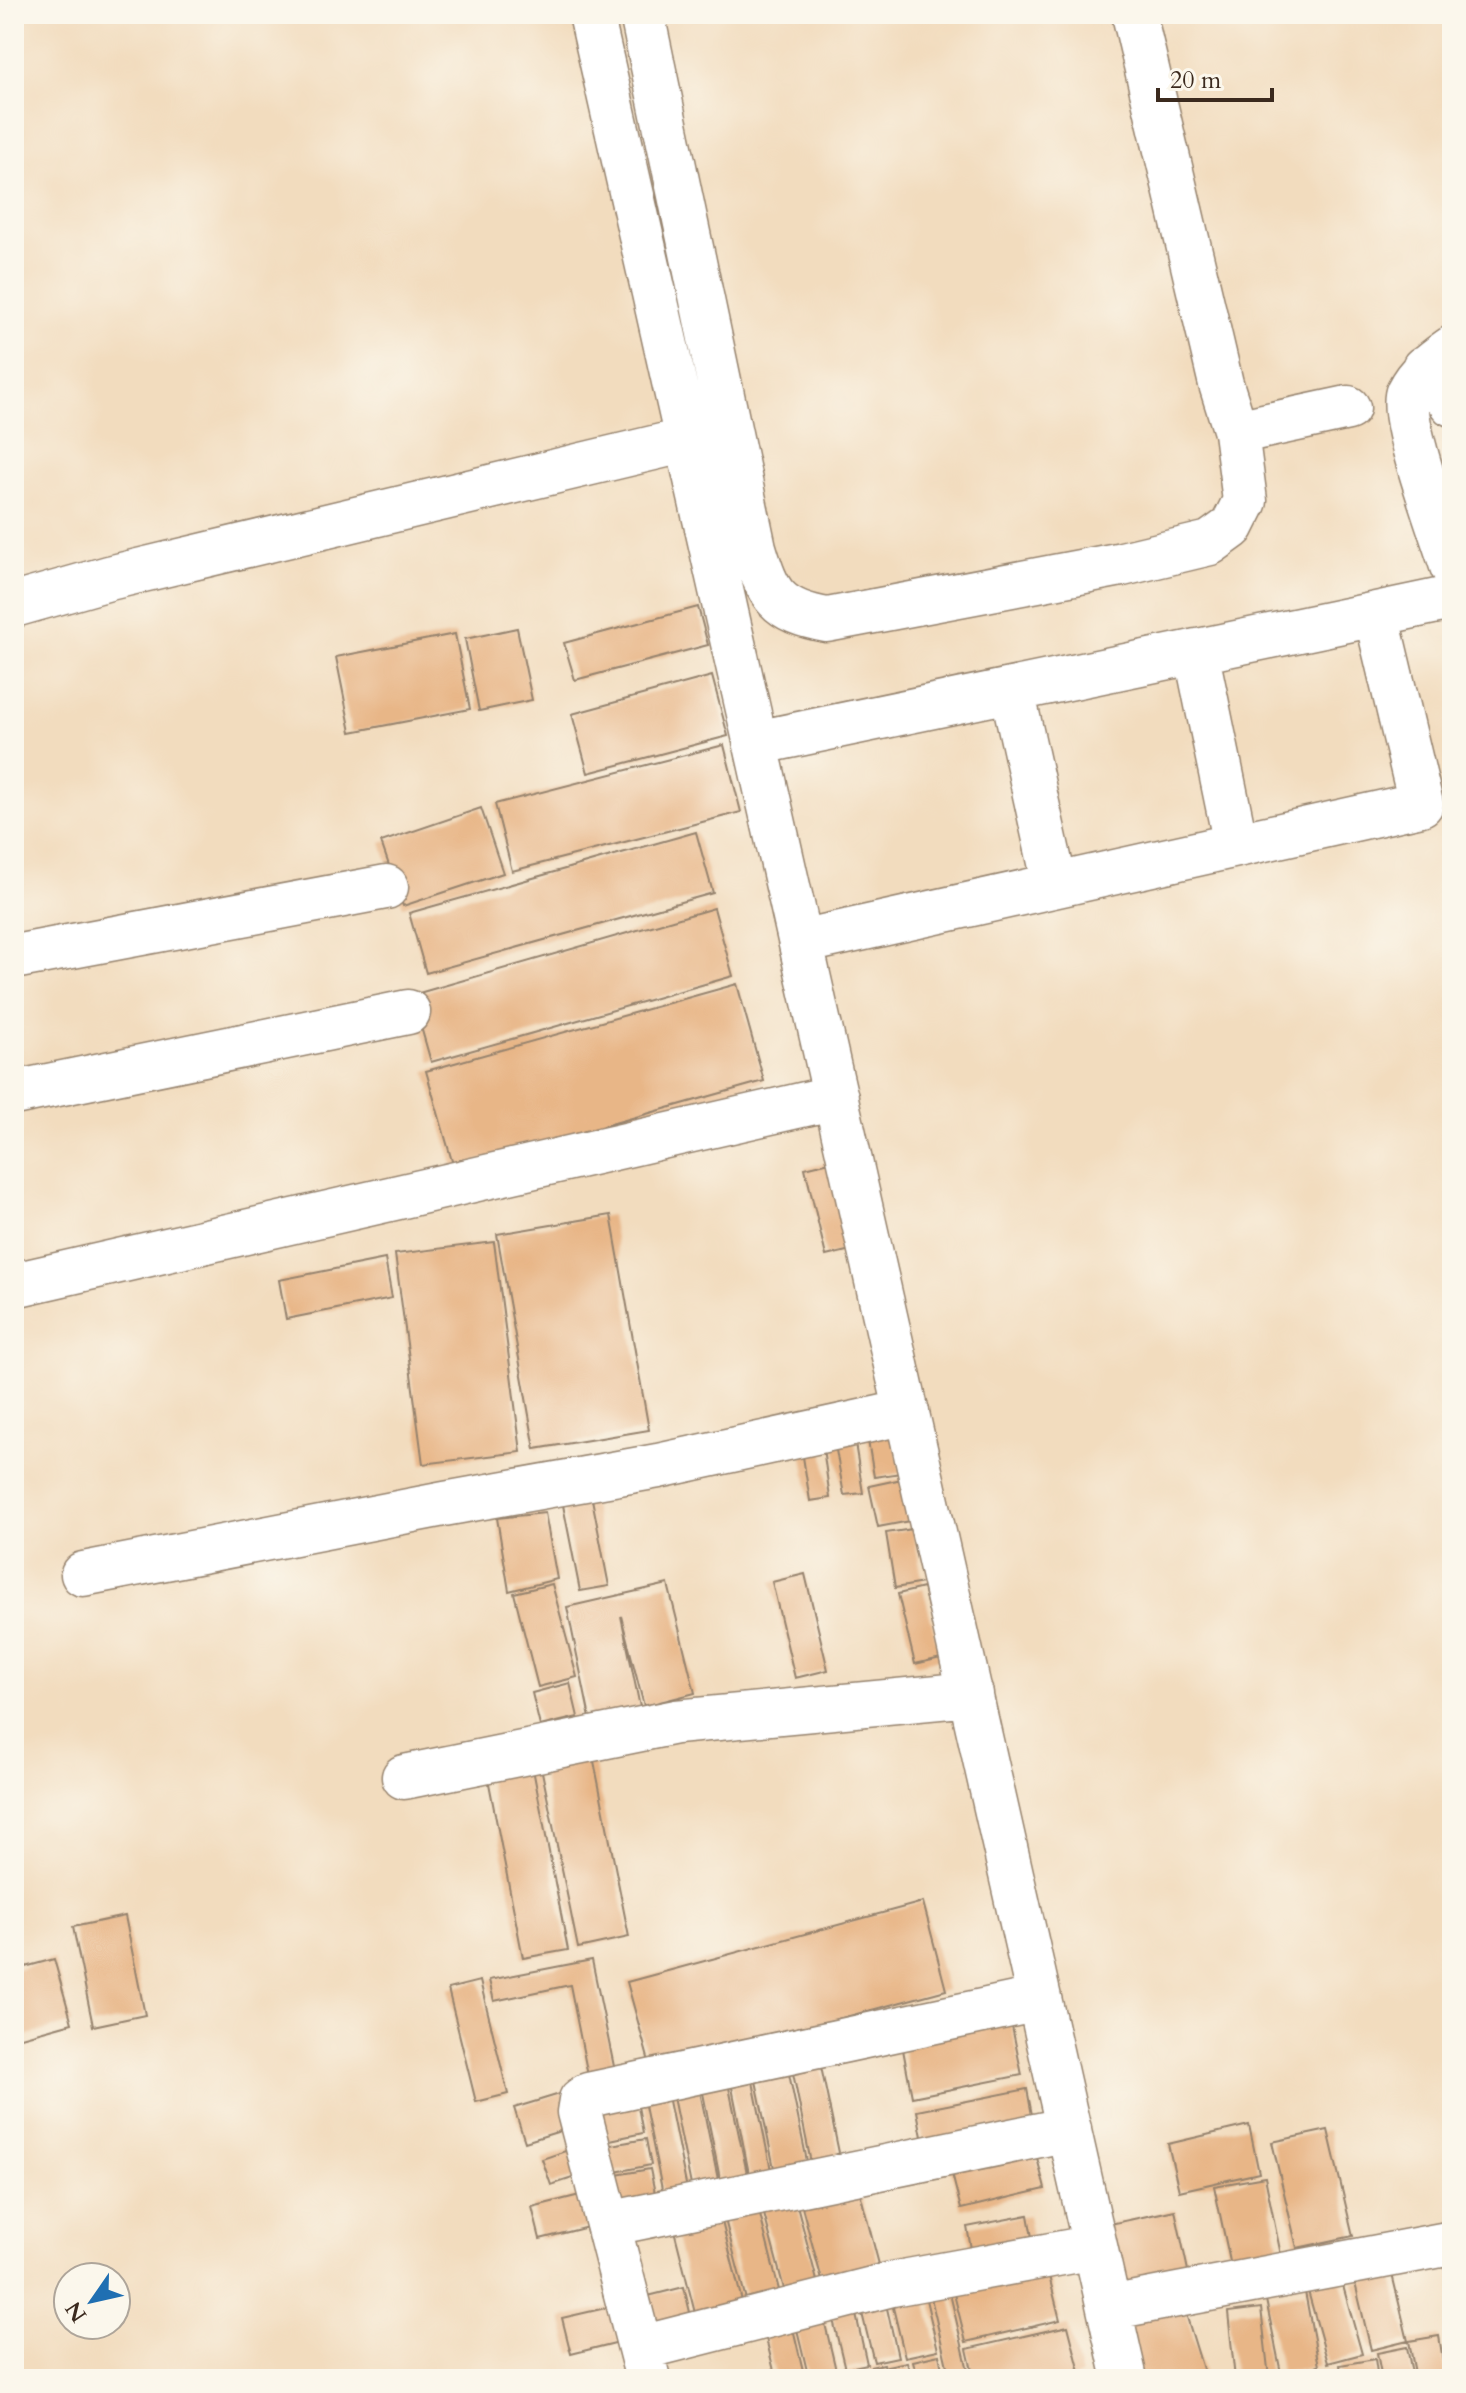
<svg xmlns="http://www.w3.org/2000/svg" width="1466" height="2393" font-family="Cardo,serif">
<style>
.building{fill:#e8b687}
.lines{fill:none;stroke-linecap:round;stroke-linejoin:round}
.minor-casing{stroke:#96836e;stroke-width:47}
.minor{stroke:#fff;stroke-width:44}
</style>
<rect width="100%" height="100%" fill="#fbf7ec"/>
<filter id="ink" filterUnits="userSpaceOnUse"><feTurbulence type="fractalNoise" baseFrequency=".0125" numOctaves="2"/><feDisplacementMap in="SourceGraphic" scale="16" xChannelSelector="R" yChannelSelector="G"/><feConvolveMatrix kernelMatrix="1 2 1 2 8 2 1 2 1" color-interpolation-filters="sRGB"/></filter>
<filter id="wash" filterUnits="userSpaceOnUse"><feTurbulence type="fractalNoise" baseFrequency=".006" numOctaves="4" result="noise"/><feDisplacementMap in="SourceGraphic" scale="32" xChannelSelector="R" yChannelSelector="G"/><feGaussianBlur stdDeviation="1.8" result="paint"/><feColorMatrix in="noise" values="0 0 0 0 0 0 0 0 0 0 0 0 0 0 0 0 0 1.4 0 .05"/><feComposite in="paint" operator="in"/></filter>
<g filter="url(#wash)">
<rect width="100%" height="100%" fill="#f2dcbe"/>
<g id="blocks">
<path class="building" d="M698,607L708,645L575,680L564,643Z
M517,628L532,700L479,711L465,639Z
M455,634L470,709L351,732L336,657Z
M712,676L728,736L588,773L572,714Z
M724,745L741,812L512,871L495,804Z
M481,808L503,873L403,906L381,842Z
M696,832L713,893L426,973L409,913Z
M714,908L733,976L431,1062L412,995Z
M737,984L764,1081L454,1168L426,1071Z
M834,1161L855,1249L826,1256L805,1168Z
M611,1215L649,1430L535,1449L497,1234Z
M494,1242L521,1452L423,1464L395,1254Z
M385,1259L392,1298L286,1319L279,1280Z
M892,1424L901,1473L874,1477L866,1428Z
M854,1437L863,1493L844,1495L834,1439Z
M822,1441L830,1498L810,1501L801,1444Z
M902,1479L910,1521L878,1527L869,1486Z
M592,1499L609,1586L580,1591L563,1505Z
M545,1513L557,1579L509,1591L497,1518Z
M913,1529L923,1583L895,1588L886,1533Z
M805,1574L828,1670L795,1678L772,1582Z
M552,1584L577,1677L538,1687L514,1593Z
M668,1584L695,1693L644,1706L621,1616L640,1707L590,1718L567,1607Z
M923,1588L941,1658L915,1664L898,1594Z
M570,1683L578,1717L540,1726L532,1693Z
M592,1751L629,1937L578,1948L540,1762Z
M532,1764L568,1950L523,1958L487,1773Z
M923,1902L946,1990L651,2069L627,1982Z
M125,1916L145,2015L93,2026L73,1927Z
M54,1959L72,2023L14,2039V1970Z
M592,1960L617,2081L590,2086L570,1985L494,2001L489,1980Z
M480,1981L508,2094L476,2102L448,1989Z
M1010,2017L1022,2075L912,2097L901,2039Z
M820,2062L842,2167L813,2173L792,2068Z
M787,2064L809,2171L776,2178L754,2071Z
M751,2072L773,2180L751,2184L730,2077Z
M727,2078L749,2183L722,2189L701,2083Z
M699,2087L721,2194L694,2200L672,2092Z
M1027,2089L1035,2131L925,2152L917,2111Z
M667,2091L689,2199L665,2204L643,2096Z
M563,2093L573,2127L525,2142L514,2108Z
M637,2101L643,2133L596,2143L589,2111Z
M1249,2125L1259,2173L1179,2191L1168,2144Z
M1328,2130L1353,2236L1297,2248L1272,2142Z
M646,2139L651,2165L605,2174L600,2147Z
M1033,2142L1045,2189L961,2209L949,2162Z
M580,2146L588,2173L551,2185L542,2159Z
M650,2169L657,2203L612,2213L605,2177Z
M856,2177L882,2276L825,2291L798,2192Z
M1265,2177L1282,2260L1232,2271L1214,2186Z
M793,2190L820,2292L787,2300L760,2199Z
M592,2192L600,2224L540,2239L532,2207Z
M756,2199L783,2306L750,2315L722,2208Z
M717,2202L746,2317L699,2329L670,2214Z
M1175,2210L1190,2280L1117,2296L1101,2226Z
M1028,2215L1033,2243L972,2254L967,2227Z
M1047,2268L1060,2320L966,2342L953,2290Z
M1392,2274L1408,2341L1371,2350L1355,2283Z
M1340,2275L1362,2354L1328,2363L1306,2284Z
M948,2285L970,2379H950L929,2289Z
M684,2287L693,2325L652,2335L644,2297Z
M923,2287L938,2350L905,2357L890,2295Z
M1305,2292L1319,2366L1281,2373L1266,2300Z
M884,2295L898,2357L874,2362L859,2301Z
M853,2301L867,2364L845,2369L830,2307Z
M1182,2301L1206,2379H1137L1118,2321Z
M610,2307L619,2342L571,2354L562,2318Z
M1261,2308L1269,2378L1235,2379L1228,2312Z
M822,2311L838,2379H809L794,2317Z
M791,2320L805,2379H776L763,2326Z
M1068,2326L1081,2376L1069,2379H974L967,2349Z
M1439,2336L1446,2379H1416L1409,2341Z
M1407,2347L1413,2379H1382L1377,2353Z
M939,2355L944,2379H918L913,2361Z
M1375,2359L1378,2379H1342L1340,2365Z
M907,2362L911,2379H890L887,2366Z
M884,2364L888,2379H872L870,2367Z
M864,2368L867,2379H844L843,2373Z"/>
</g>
</g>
<g filter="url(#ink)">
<use href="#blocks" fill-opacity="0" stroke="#96836e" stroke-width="2"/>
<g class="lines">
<g class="minor-casing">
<path id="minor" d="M591,14L1125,2379
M642,14L754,548C768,595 776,611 827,620L1122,564L1210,543L1232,527L1245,501L1236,432
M1134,14L1221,384L1236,432L1348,408
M1452,348C1434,361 1418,372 1408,392C1397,415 1443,536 1452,566
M1424,368L1452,404
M14,605L109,578L687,440
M1376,614L1447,599
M1196,651L1236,845
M1012,690L1055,885
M756,743L1376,614L1421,804L801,942
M14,957L386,887
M14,1093L408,1012
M14,1285L836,1097
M83,1574L444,1504L658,1466L907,1412
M404,1777L676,1722L971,1694
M608,2224L1069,2129
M1109,2308L1452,2243
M641,2348L892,2284L1095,2247
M648,2379L579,2112L581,2100L588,2095L1039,1999"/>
</g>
<use href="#minor" class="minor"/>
</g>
</g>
<rect width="1466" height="2393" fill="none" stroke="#fbf7ec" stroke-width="48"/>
<g transform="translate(92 2301) rotate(236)"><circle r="38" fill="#fbf7ec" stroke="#aea59a" stroke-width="2"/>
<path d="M0-6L14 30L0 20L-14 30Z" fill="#1f6fb2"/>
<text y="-12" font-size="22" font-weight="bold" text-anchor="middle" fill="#3b2a1e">N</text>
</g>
<path d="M1158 88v12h114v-12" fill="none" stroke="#3b2a1e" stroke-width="4"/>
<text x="1170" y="88" font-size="24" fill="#3b2a1e" stroke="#fbf7ec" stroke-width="6" paint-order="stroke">20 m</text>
</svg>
